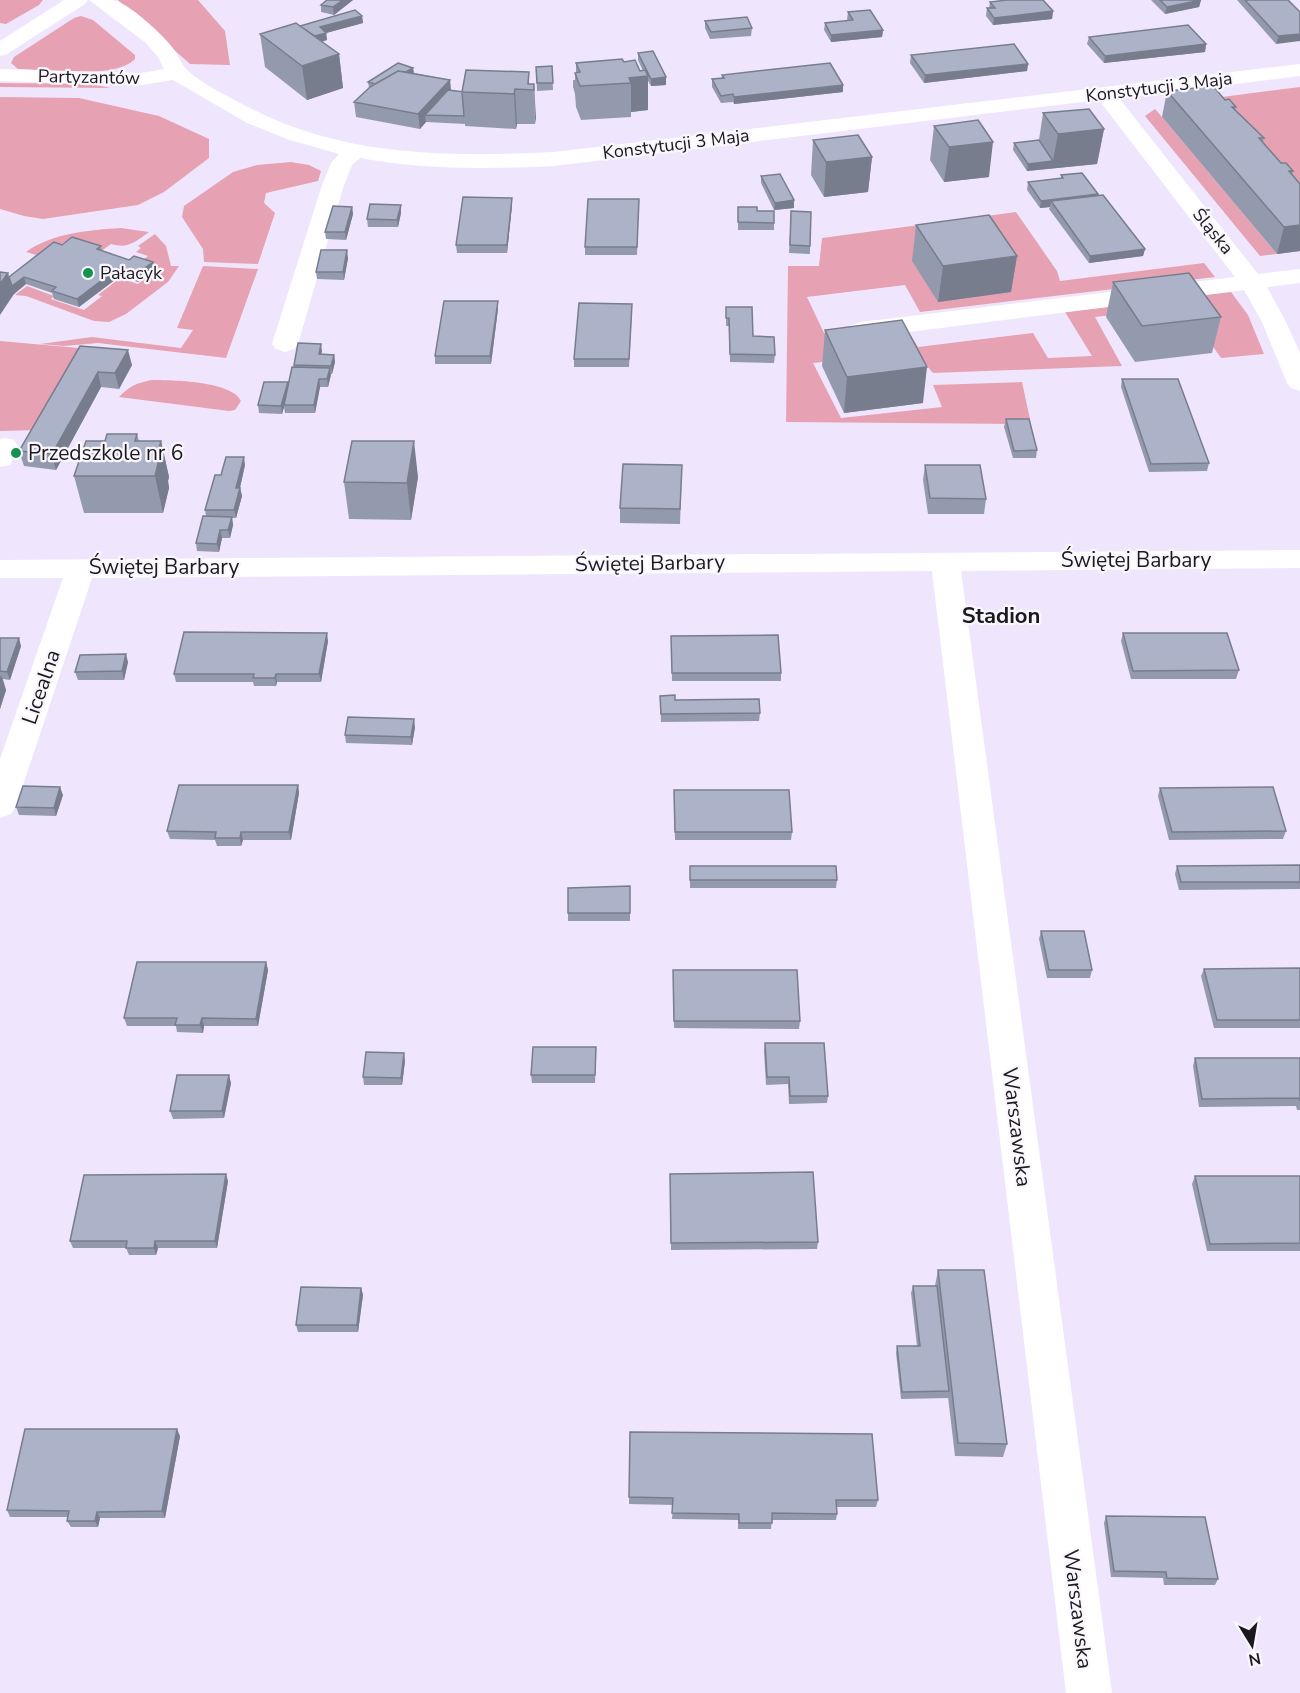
<svg xmlns="http://www.w3.org/2000/svg" width="1300" height="1693" font-family="'Nunito Sans',sans-serif">
<style>
.green{fill:#e6a2b2}
.lines{fill:none;stroke-linecap:round;stroke-linejoin:round}
.minor{fill:#fff;fill-rule:evenodd}
.wall{fill:#949aad}
.shaded-wall{fill:#787d8d}
.building{fill:#acb3c9;stroke:#787d8d;stroke-width:1.5}
.poi-dot{fill:#16924f;stroke:#f9f7fc;stroke-width:2}
.labels{text-anchor:middle;dominant-baseline:central;stroke-width:4.5;stroke-linejoin:round;paint-order:stroke}
.far-street-label{font-size:18px;fill:#1b1820;stroke:#f9f7fc}
.far-poi-label{font-size:18px;fill:#1b1820;stroke:#f9f7fc;text-anchor:start}
.poi-label{font-size:21px;fill:#1b1820;stroke:#f9f7fc;text-anchor:start}
.street-label{font-size:21px;fill:#1b1820;stroke:#f9f7fc}
.neighbourhood-label{font-size:22px;font-weight:bold;fill:#1b1820;stroke:#f9f7fc}
</style>
<rect width="100%" height="100%" fill="#efe6fe"/>
<path class="green" d="M0,0H43L39,5L6,24L0,23Z
M118,0H198L225,31L230,65L190,64Z
M81,16L93,20L135,55V59C115,80 46,69 18,69L11,63L14,57L74,18Z
M0,83L92,84L110,88L0,87Z
M1300,87V183L1222,97Z
M0,97L79,98L159,116L209,139V158L164,192L138,205L43,219L24,216L0,209Z
M1155,109L1162,117L1277,254L1260,256L1145,116Z
M291,162L309,165L321,171L318,181L266,193L264,203L275,213L258,264L204,262L203,249L182,217L184,206L233,172L257,165Z
M1016,212L1057,271L1060,281L1204,263L1215,277L920,312L905,285L807,297L824,333L855,342L911,336L918,347L1033,333L1048,358L1092,356L1065,312L1231,292L1248,315L1264,354L1221,358L1185,307L1095,317L1122,366L933,373L915,352L813,363L841,418L942,407L933,385L1022,382L1031,424L786,422L788,266H819L822,238Z
M121,228L149,232C135,242 128,249 111,244L100,252L66,241L43,257L26,252C52,233 89,230 121,228Z
M155,234L166,246L171,266H179L168,282L126,314L109,322L94,321L26,296L15,295L27,286L54,296L51,299L84,310L102,296L98,295L120,278L138,284L157,269L139,263L148,256L136,252L141,248L138,246Z
M203,266L258,269L226,358L98,343L64,346L40,344L92,337L181,348L193,330L177,328Z
M0,341L90,349L40,430L0,431Z
M151,380C172,380 232,381 241,401L235,410L229,411L119,397C129,386 137,383 151,380Z"/>
<g class="lines">
<path class="minor" d="M64,0H88L85,4L7,54L0,56V41Z
M89,0C96,0 105,0 112,0C128,2 162,34 172,47C178,54 181,64 187,70C203,85 242,104 262,114C353,157 456,157 554,152L1300,64V76L1119,98L1258,274L1300,269V283L1267,287L1286,322L1300,353V391L1291,388L1287,383L1262,322L1244,290L861,338L852,335L848,330L852,325L861,322L1235,277L1099,100L554,166C489,169 424,170 360,158L352,165L343,188L298,344L294,349L285,352L276,349L272,344L321,188L331,163L339,154L287,139L247,123L173,80L142,85L0,81V69L142,73L164,69L158,57L146,43Z
M5,438L14,440L18,446L10,465L0,467V439Z
M1300,550V568L961,571L1112,1693H1066L932,571L92,578L16,806L11,814L0,818V759L63,578H0V560Z"/>
</g>
<path class="wall" d="M353,0L334,15L321,12V5Z
M1151,0H1201L1199,7L1165,14Z
M1237,0H1288L1276,44Z
M990,2L1053,11L1052,19L993,25L986,16L987,8H989Z
M848,12L883,30L882,37L831,42L824,30L825,23L848,21L847,19Z
M362,16L363,23L326,33L327,40L322,42L339,54L343,88L307,100L265,67L260,34L300,26Z
M705,21L752,28L751,36L710,39L705,28Z
M1089,37L1206,44L1205,52L1104,63L1087,44Z
M638,53L666,85L651,86L648,81V110L631,112V117L581,120L576,107L575,94L573,87V80H575V73H576V63L624,62L640,71H643L638,60Z
M911,55L1028,64L1027,71L924,83L910,63Z
M552,66L553,90L537,91L536,67Z
M413,68L414,73L450,80L451,90L462,92L529,72V84H534L535,124H517L516,129L465,126V124L426,122L420,129L356,117L354,102L369,88L368,82Z
M722,75L843,92L734,104L733,102L721,103L712,87V79L722,78Z
M1167,91L1225,100L1236,107L1235,111L1264,138L1263,142L1281,163L1293,171L1292,175L1300,184V251L1277,254L1162,117Z
M1043,113L1104,129L1097,164L1027,171L1013,150L1014,143L1039,140Z
M934,126L989,177L944,182L930,160Z
M813,140L872,157L868,192L824,197L811,175Z
M1061,175L1098,194L1097,196L1145,249L1143,256L1089,263L1049,209L1050,207L1040,208L1027,190L1028,182L1061,178Z
M761,176L794,208L774,210L761,183Z
M639,199L637,255H585V247Z
M512,205L507,253H457L456,245Z
M352,207L353,214L346,240L326,239L325,232Z
M738,207L757,211L774,223V230H738Z
M791,211L810,246V254L789,253Z
M401,213L398,227H368L367,219Z
M916,225L1017,256L1011,292L938,302L912,261Z
M62,245L101,246L102,251L129,260L153,262L154,269L138,282L120,276L79,307L54,299L52,293L26,284L14,294V295L8,273L9,277Z
M348,258L344,280L317,279L316,272Z
M1113,282L1221,317L1212,353L1135,362L1106,317Z
M498,301V309L491,364H435V356Z
M726,307L753,336L775,355L774,363L730,362L729,326H726Z
M632,312L629,367H574V359Z
M825,330L923,403L844,413L822,366Z
M80,346L132,365L119,389L101,387L56,470L24,466L19,451Z
M322,351L321,354L334,355L335,362L332,374H331L328,387H320L315,413H285L284,407L282,414L259,413L258,405L288,386L294,367V365Z
M1122,379L1209,463L1207,471L1149,472L1121,387Z
M1006,419L1037,450L1036,458H1013L1004,427Z
M137,434L139,441H161L169,477L168,481L169,488L163,513H84L74,476L105,441Z
M245,465L240,488L242,496L236,518H232L233,525L230,538H222L219,552L197,551L196,543L206,516L205,510L221,475Z
M682,465L680,524L620,523V508Z
M925,465L986,499L984,514H928L923,480Z
M418,477L411,520L349,519L344,482Z
M1123,633L1239,670L1236,679H1131L1121,641Z
M671,636L781,673V681H672Z
M0,638L21,646L10,680L3,679L6,690L0,709Z
M328,641L321,682H277L276,686H254L253,682H176L174,674Z
M128,662L124,680H78L75,672Z
M660,696L675,700L760,713L759,721L661,722Z
M415,727L412,745L346,743L345,735Z
M298,785L299,793L291,840H243L241,846H217L215,840L170,839L167,831Z
M1160,788L1286,831L1283,839L1169,840L1158,796Z
M674,790L792,832L791,840H675Z
M63,795L56,816L19,815L16,807Z
M1300,865V889L1179,890L1175,874L1177,866Z
M690,866L837,880L836,888H690Z
M630,886V921H568V913Z
M1041,931L1092,970L1090,978H1047L1039,939Z
M266,962L268,970L258,1026H204L203,1033L177,1032L176,1026H127L124,1018Z
M1300,968V1028H1214L1201,976L1204,969Z
M673,970L800,1021L799,1029L674,1028Z
M765,1043L828,1096L827,1103L789,1104L788,1084L766,1085L764,1051Z
M596,1055L595,1083H532L531,1075Z
M1195,1058H1300V1110H1297L1296,1106L1199,1107L1193,1066Z
M405,1061L402,1085H364L363,1077Z
M231,1083L224,1118L173,1119L170,1111Z
M670,1174L818,1242L817,1249L671,1250Z
M1195,1176H1300V1251H1207L1192,1184Z
M228,1181L217,1248H158L156,1255H129L126,1248H73L70,1241Z
M938,1270L1007,1444L1003,1457L955,1456L948,1397V1398L901,1399L896,1353L897,1346H917L911,1293L913,1286H935Z
M361,1288L363,1295L358,1332H298L296,1325Z
M630,1432L878,1500L876,1507H836L837,1514L836,1520H772L771,1529H738V1520L672,1519L673,1505L629,1504Z
M180,1436L165,1518H100L98,1527H71L67,1521L68,1517H10L7,1510Z
M1106,1516L1218,1579L1215,1585H1164L1163,1578L1111,1577L1104,1523Z"/>
<path class="shaded-wall" d="M343,0H353L334,15L333,7Z
M1201,0L1199,7L1165,14L1167,7Z
M1053,11L1052,19L993,25L994,18Z
M362,16L363,23L326,33L327,40L302,47L320,27Z
M883,30L882,37L831,42V35Z
M1300,34V41L1276,44L1278,36Z
M1206,44L1205,52L1104,63L1105,56Z
M339,54L343,88L307,100L302,66Z
M1028,64L1027,71L924,83L925,75Z
M413,68L414,75L383,87Z
M648,76V110L631,112V83L629,78Z
M666,77V85L651,86V79Z
M450,80L451,94L425,115L426,122L420,129L418,114Z
M534,84L536,118L535,124L534,90Z
M843,85V92L734,104V97Z
M515,89L517,124L516,129L514,94Z
M1104,129L1097,164L1027,171L1028,164L1053,161L1058,134Z
M993,142L989,177L944,182L949,147Z
M872,157L868,192L824,197L826,162Z
M1098,194L1096,201H1051L1050,207L1040,208L1041,201Z
M512,198V205L507,253V245Z
M794,200V208L774,210L775,203Z
M401,205V213L398,227L397,220Z
M352,207L353,214L346,240L345,232Z
M1300,225V251L1277,254L1284,227Z
M1145,249L1143,256L1089,263L1090,256Z
M347,250L348,258L344,280L343,272Z
M1017,256L1011,292L938,302L943,266Z
M153,262L154,269L138,282L136,274Z
M118,268L120,276L79,307L77,299Z
M8,273L12,286L24,277L26,284L14,294L0,315V284Z
M498,301V309L491,364L490,356Z
M321,344L322,351L320,362L319,354Z
M128,350L132,365L119,389L115,373Z
M334,355L335,362L332,374L331,366Z
M927,367L923,403L844,413L847,377Z
M330,368L331,375L328,387L327,379Z
M98,372L101,387L56,470L52,454Z
M319,379L320,387L315,413L314,405Z
M288,382L289,390L284,405V407L282,414L281,406Z
M161,441L169,477L168,481L169,488L163,513L155,476L158,451Z
M414,441L418,477L411,520L407,483Z
M244,457L245,465L238,496L236,488Z
M240,488L242,496L236,518L234,510Z
M232,517L233,525L230,538L228,530Z
M220,530L222,538L219,552L217,544Z
M327,633L328,641L321,682L319,674Z
M19,638L21,646L10,680L7,672Z
M126,654L128,662L124,680L122,671Z
M276,674L277,682L276,686L275,678Z
M1,675L6,690L0,709V678Z
M414,719L415,727L412,745L411,737Z
M298,785L299,793L291,840L289,832Z
M60,787L63,795L56,816L54,808Z
M241,832L243,840L241,846L240,838Z
M266,962L268,970L258,1026L256,1019Z
M202,1018L204,1026L203,1033L200,1025Z
M404,1053L405,1061L402,1085L401,1078Z
M229,1075L231,1083L224,1118L222,1111Z
M226,1174L228,1181L217,1248L215,1241Z
M155,1241L158,1248L156,1255L154,1248Z
M361,1288L363,1295L358,1332L357,1325Z
M177,1429L180,1436L165,1518L162,1511Z
M97,1512L100,1518L98,1527L95,1521Z"/>
<path class="building" d="M327,0H343L333,7L321,5Z
M1007,0H1043L1053,11L994,18L987,8H995L990,2Z
M1160,0H1201L1167,7Z
M1245,0H1288L1300,12V34L1278,36Z
M355,10L362,16L320,27L326,33L315,36L300,26Z
M870,10L883,30L831,35L825,23L853,20L848,12Z
M747,17L752,28L711,32L705,21Z
M296,23L339,54L302,66L260,34Z
M1188,25L1206,44L1105,56L1089,37Z
M1014,44L1028,64L925,75L911,55Z
M653,51L666,77L651,79L638,53Z
M622,59L624,62L635,60L640,71L645,70L648,76L629,78L631,83L580,86L575,73L580,72L576,63Z
M398,63L413,68L406,72L398,71L375,84L368,82Z
M830,63L843,85L734,97L733,94L721,96L712,79L724,78L722,75Z
M552,66L553,83H537L536,67Z
M466,70L529,72L528,84H534V90L515,89L514,94L462,92Z
M398,71L450,80L418,114L354,102L370,87Z
M1213,86L1225,100L1229,99L1236,107H1232L1264,138H1259L1281,163H1286L1293,171H1289L1300,184V225L1284,227L1167,91Z
M448,90L464,92H462L464,116L425,115Z
M1089,109L1104,129L1058,134L1043,113Z
M978,120L993,142L949,147L934,126Z
M858,135L872,157L826,162L813,140Z
M1039,140L1053,161L1028,164L1014,143Z
M1082,173L1098,194L1041,201L1028,182L1063,178L1061,175Z
M780,174L794,200L775,203L761,176Z
M1103,195L1145,249L1090,256L1051,201Z
M463,197L512,198L507,245H456Z
M588,199H639L637,247H585Z
M370,204L401,205L397,220L367,219Z
M333,206L352,207L345,232H325Z
M738,207H757V211H774V223L738,222Z
M791,211L811,212L810,246L790,245Z
M989,215L1017,256L943,266L916,225Z
M72,237L101,246L97,249L129,260L134,256L153,262L136,274L118,268L77,299L52,291L56,287L24,277L12,286L9,277L54,242L62,245Z
M321,250H347L343,272H316Z
M0,272L8,273L0,284Z
M1189,273L1221,317L1142,326L1113,282Z
M444,301H498L490,356H435Z
M579,303L632,304L629,359H574Z
M726,307H752L753,336L774,337L775,355L730,354L729,318H726Z
M902,320L927,367L847,377L825,330Z
M298,343L321,344L319,354L334,355L331,366L294,365Z
M80,346L128,350L115,373L98,372L52,454L19,451Z
M292,367L330,368L327,379H319L314,405H284Z
M1122,379H1178L1209,463L1151,464Z
M264,382H288L281,406L258,405Z
M1006,419H1029L1037,450L1014,451Z
M107,434H137L135,441H161L158,451H161L155,476H74L86,441H105Z
M352,441H414L407,483L344,482Z
M226,457H244L236,488H240L234,510H205L215,475H221Z
M623,464L682,465L680,509L620,508Z
M925,465H980L986,499L930,498Z
M203,516L232,517L228,530H220L217,544L196,543Z
M184,632L327,633L319,674H276L275,678H253L254,674H174Z
M1123,633H1227L1239,670L1133,671Z
M778,635L781,673H672L671,636Z
M0,638H19L7,672L0,671Z
M126,654L122,671L75,672L80,655Z
M675,695V700L759,699L760,713L661,714L660,696Z
M348,717L414,719L411,737L345,735Z
M179,785H298L289,832H241L240,838H215L216,832L167,831Z
M23,786L60,787L54,808L16,807Z
M1273,787L1286,831L1172,832L1160,788Z
M674,790H789L792,832H675Z
M1300,865V882H1181L1177,866Z
M690,866H836L837,880H690Z
M630,886V913H568V888Z
M1041,931H1084L1092,970H1049Z
M137,962H266L256,1019L202,1018L200,1025H175L177,1018H124Z
M1300,968V1020H1217L1204,969Z
M673,970H797L800,1021H674Z
M765,1043H824L828,1096H790L789,1077H767Z
M533,1047H596L595,1075H531Z
M366,1052L404,1053L401,1078L363,1077Z
M1195,1058H1300V1101L1299,1098L1202,1099Z
M177,1075H229L222,1111H170Z
M813,1172L818,1242L671,1243L670,1174Z
M226,1174L215,1241H155L154,1248H126L127,1241H70L84,1175Z
M1195,1176H1300V1243L1210,1244Z
M938,1270H984L1007,1444L958,1443Z
M913,1286H937L949,1391L902,1392L897,1346H920Z
M301,1287L361,1288L357,1325H296Z
M25,1429H177L162,1511L97,1512L95,1521H67L69,1511L7,1510Z
M630,1432L872,1434L878,1500H836L837,1514L772,1513V1523H739V1514L672,1513L673,1498L629,1497Z
M1106,1516L1205,1517L1218,1579L1167,1578L1166,1572L1114,1571Z"/>
<g class="poi-dot">
<circle cx="88" cy="273" r="6"/>
<circle cx="16" cy="453" r="6"/>
</g>
<g class="labels">
<g class="far-street-label">
<text transform="translate(89 77) rotate(1)">Partyzantów</text>
<text transform="translate(1159 87) rotate(-7)">Konstytucji 3 Maja</text>
<text transform="translate(676 144) rotate(-7)">Konstytucji 3 Maja</text>
<text transform="translate(1213 231) rotate(51)">Śląska</text>
</g>
<g class="far-poi-label">
<text x="100" y="273">Pałacyk</text>
</g>
<g class="poi-label">
<text x="28" y="453">Przedszkole nr 6</text>
</g>
<g class="street-label">
<text x="1136" y="560">Świętej Barbary</text>
<text transform="translate(650 563) rotate(-1)">Świętej Barbary</text>
<text x="164" y="567">Świętej Barbary</text>
<text transform="translate(41 687) rotate(-71)">Licealna</text>
<text transform="translate(1017 1127) rotate(83)">Warszawska</text>
<text transform="translate(1078 1609) rotate(83)">Warszawska</text>
</g>
<g class="neighbourhood-label">
<text x="1001" y="616">Stadion</text>
</g>
</g>
<g transform="translate(1252 1645) rotate(169)" stroke="#f9f7fc" stroke-width="4.5" paint-order="stroke">
<path d="M0-4.5L10 22L0 15L-10 22Z" fill="#1b1820"/>
<text y="-9" font-size="16" font-weight="bold" text-anchor="middle" fill="#1b1820">N</text>
</g>
</svg>
